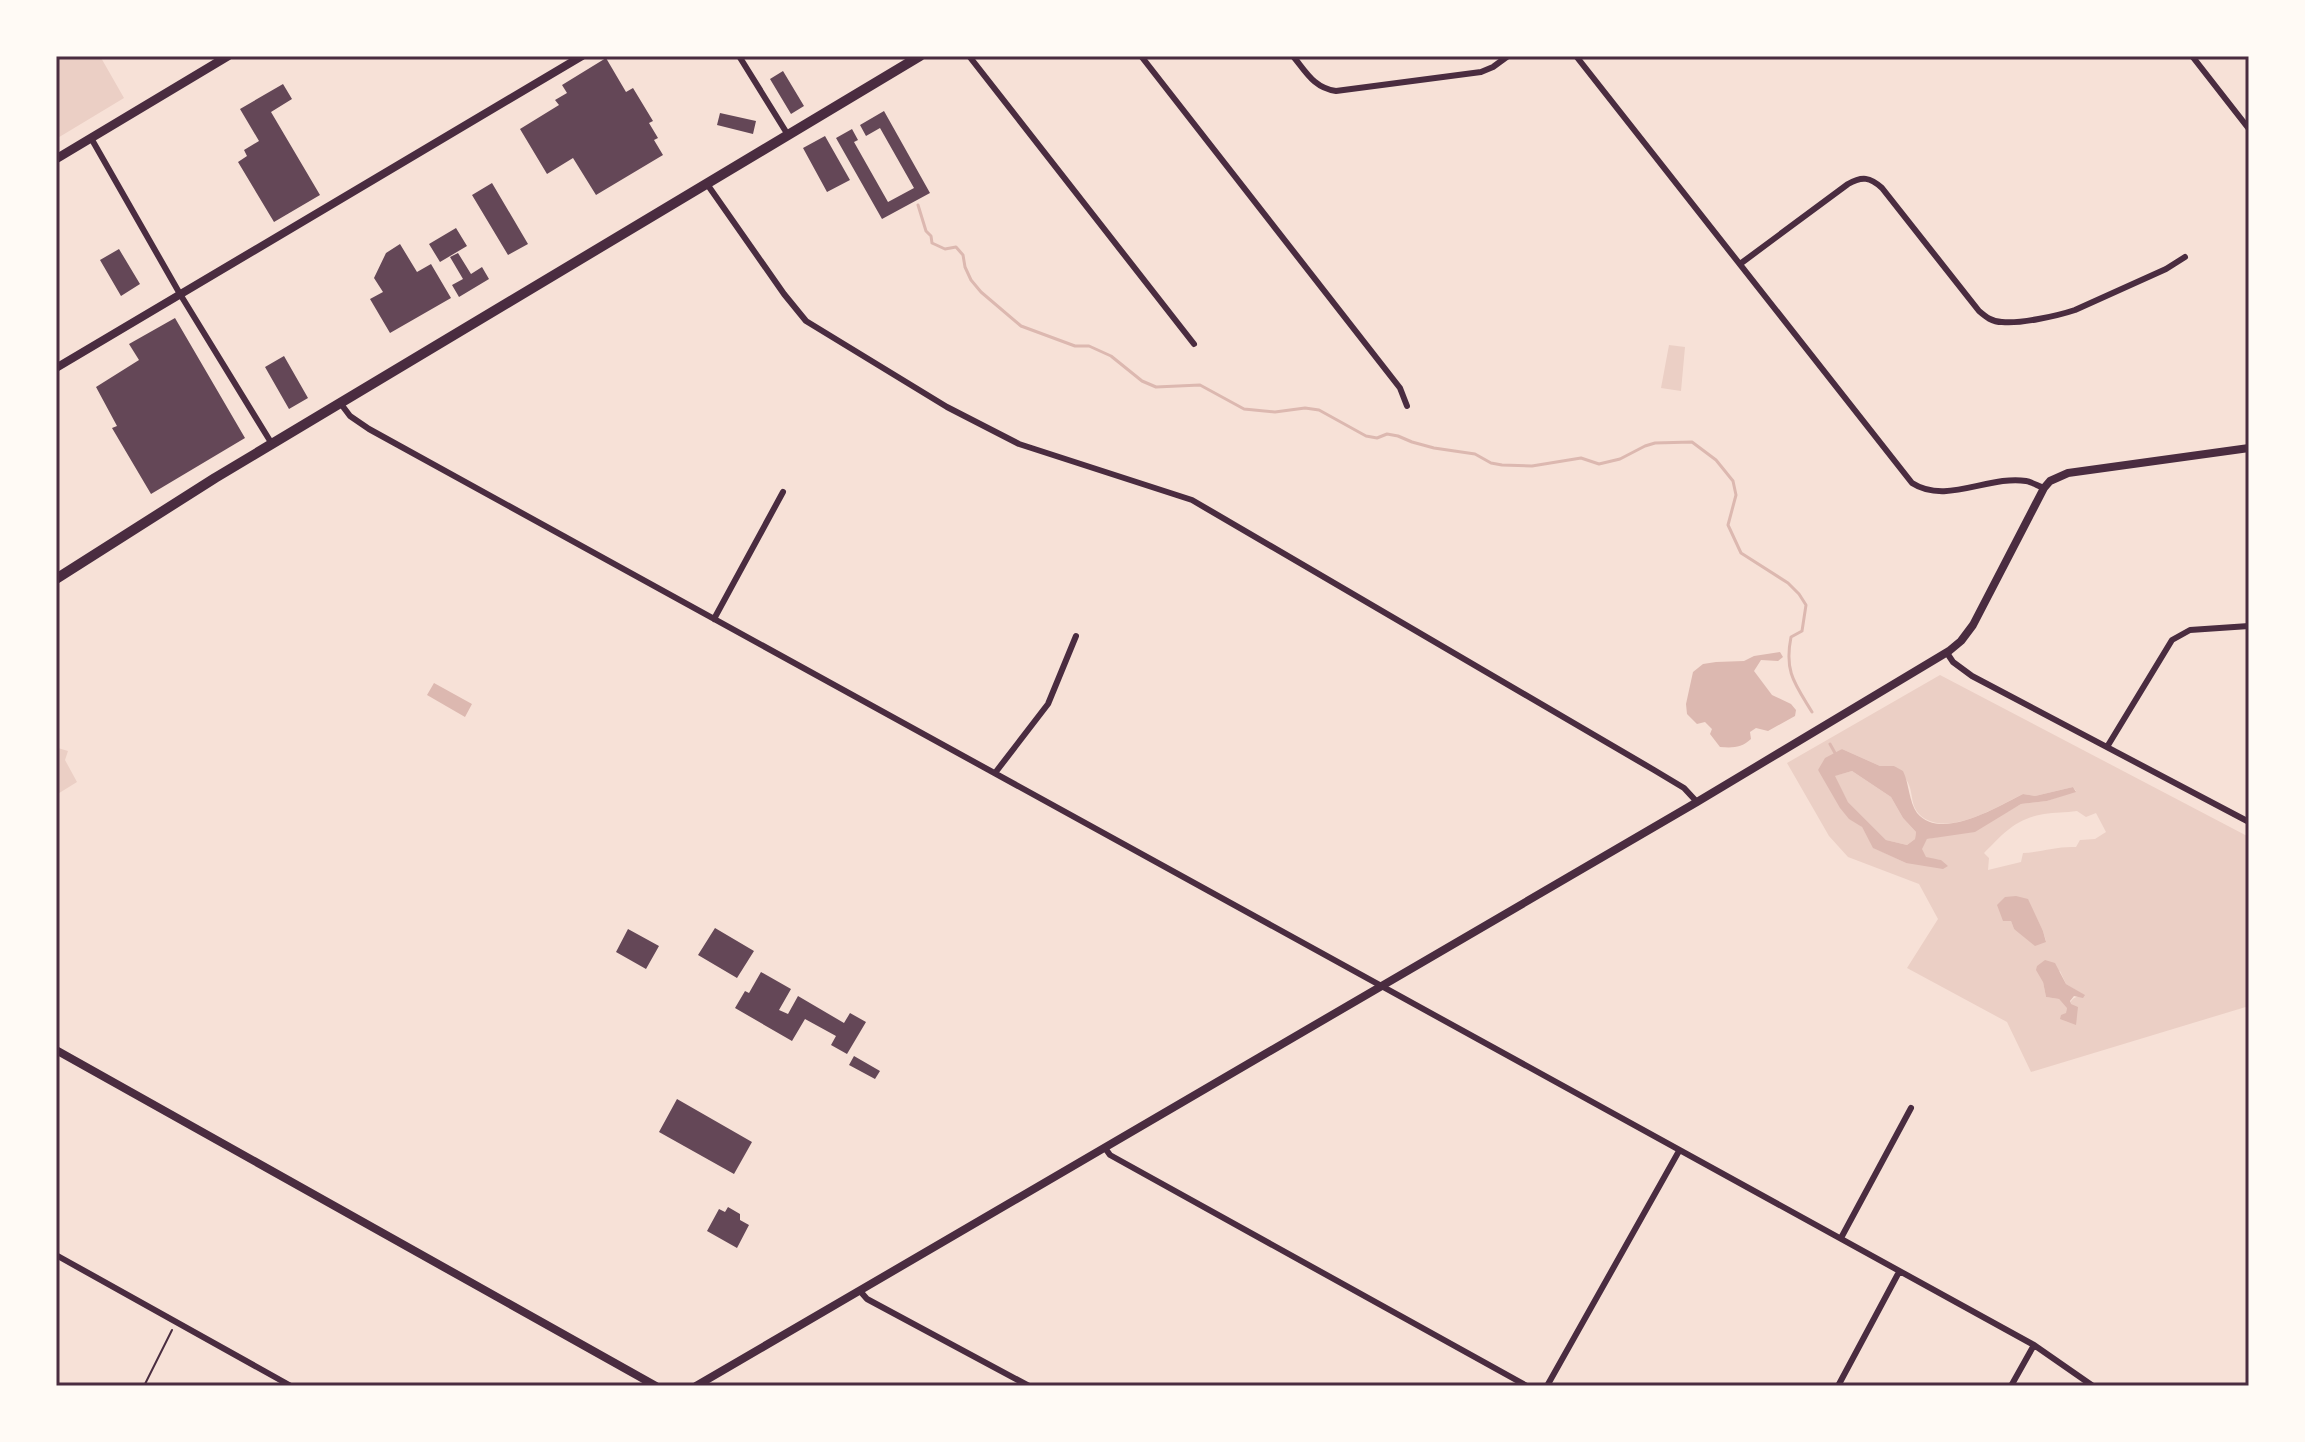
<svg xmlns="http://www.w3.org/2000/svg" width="2305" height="1442" font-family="'Alegreya Sans',sans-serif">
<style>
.green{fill:#ebcfc5;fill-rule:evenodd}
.water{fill:#dcb8b0;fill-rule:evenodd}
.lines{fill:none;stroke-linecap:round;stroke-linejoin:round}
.stream{stroke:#dcb8b0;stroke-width:3}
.building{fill:#644757}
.path{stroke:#4a2c40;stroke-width:2}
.minor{stroke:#4a2c40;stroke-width:6}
.tertiary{stroke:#4a2c40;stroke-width:8}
.secondary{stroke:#4a2c40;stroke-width:9}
.trunk{stroke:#4a2c40;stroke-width:10}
.neatline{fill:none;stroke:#4a2c40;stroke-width:3}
</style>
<rect width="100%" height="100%" fill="#f7e1d7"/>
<path class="green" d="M56,56H100L124,98L56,139Z
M1669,345L1685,347L1681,391L1661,388Z
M1940,675L2249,837V1006L2031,1072L2007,1022L1907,968L1938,919L1919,884L1848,857L1829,836L1787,763ZM1842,749L1880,766H1894C1899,772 1907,778 1909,785C1913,795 1911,806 1919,814C1945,840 1998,806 2023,794L2035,796L2073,787L2076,791L2047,801L2021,804L1998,817L1947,835L1927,839L1921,849L1926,858L1941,860L1906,863L1874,848L1862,827L1818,770ZM2077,811L2086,817L2096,813L2106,832L2095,839L2080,840L2076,847C2057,846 2042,852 2023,853L2021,862L1988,870L1989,858L1984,853C2004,833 2015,819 2044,814C2055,812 2065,813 2077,811ZM2027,899L2043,931L2046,941L2014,929L2011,921ZM2060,971L2066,984L2084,995C2066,998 2070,1006 2066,1022L2067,1007L2059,999L2046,997L2043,982Z
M58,748L68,751L65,760L77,782L56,795Z
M1852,771L1891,797L1903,818L1916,832L1915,839L1907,845L1886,840L1848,802L1834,776Z"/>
<path class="water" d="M1780,652L1783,657L1778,661L1761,660L1754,671L1772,695L1791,704L1796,710L1795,716L1768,731L1756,728L1750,732L1751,739C1741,748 1733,748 1720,747L1710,734L1712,729L1705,722L1697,724L1687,714L1686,704L1693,672L1703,664L1716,662L1744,661L1754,656Z
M434,683L472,704L465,717L427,695Z
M1842,749L1880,766H1894L1903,771C1909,783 1909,802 1917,813C1941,842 1999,806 2023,794L2035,796L2073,787L2076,792L2047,801L2021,804L1975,832L1927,839L1922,849L1926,857L1941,860L1948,866L1943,869L1906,863L1873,848L1862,827L1849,819L1840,808L1818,770L1825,758ZM1852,771L1891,797L1903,818L1916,832L1915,839L1907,845L1886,840L1848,802L1835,776Z
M2016,896L2028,899L2043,931L2046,942L2035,946L2014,929L2011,921H2003L1997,905L2005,897Z
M2045,960L2055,963L2066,984L2085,995L2083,998L2074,996L2070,1001L2071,1004L2078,1007L2076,1025L2060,1019L2061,1015L2066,1013L2067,1008L2059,999L2046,997L2043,982L2036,970L2037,966Z"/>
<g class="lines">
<path class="stream" d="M918,205L926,231L931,236L932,243L945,249L956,247L963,255L965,267L971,280L981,292L1021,326L1075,346H1089L1111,356L1142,381L1156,387L1200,385L1244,409L1275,412L1305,408L1319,410L1366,436L1377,438L1387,434L1398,436L1412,442L1434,448L1475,454L1491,463L1502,465L1532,466L1581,458L1599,464L1620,459L1645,446L1655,443L1692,442L1716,460L1733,481L1736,495L1728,525L1741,553L1788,583L1799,594L1806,605L1802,631L1791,637C1784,672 1795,684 1812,712
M1830,744L1835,753"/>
</g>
<path class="building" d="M606,58L626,92L633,88L653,121L649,123L658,138L654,140L663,155L596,195L573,158L547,174L520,129L559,105L555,100L567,93L562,85Z
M783,71L804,106L791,114L770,79Z
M283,84L292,99L271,112L320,195L274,222L238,162L247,156L244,150L259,141L240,109Z
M884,111L930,193L882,219L836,138L852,129L858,140L854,142L888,202L914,188L880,128L866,136L860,125Z
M720,113L756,121L753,134L717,125Z
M825,136L850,180L827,192L803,148Z
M492,183L528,244L508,255L472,195Z
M456,228L467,246L440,262L429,244Z
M400,244L417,272L431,264L451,298L390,333L370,299L383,292L374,278L386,253Z
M119,249L140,284L121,296L100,260Z
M458,253L471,274L482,267L489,279L459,297L452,285L463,279L450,257Z
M175,318L245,438L151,494L112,428L117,426L96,387L139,360L129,344Z
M284,356L308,398L289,409L265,367Z
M715,928L754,951L737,978L698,955Z
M628,929L659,946L646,969L616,952Z
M761,972L791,989L779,1010L788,1014L798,996L844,1023L850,1013L866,1022L847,1054L831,1045L836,1036L805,1019L792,1041L735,1008L745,991L749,993Z
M854,1056L880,1071L875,1079L849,1065Z
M677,1099L752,1142L734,1174L659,1132Z
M728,1207L740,1214V1220L749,1225L737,1248L707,1231L719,1209L725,1212Z"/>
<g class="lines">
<path class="path" d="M144,1386L172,1330"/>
<path class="minor" d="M739,56L788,135
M969,56L1194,344
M1141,56L1400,388L1407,406
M1293,56C1306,72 1314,88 1336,91L1481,72L1493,67L1508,56
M1576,56L1912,483C1946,505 1989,475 2026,481C2032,482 2038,486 2044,488
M2192,56L2249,129
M91,138L180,294L272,444
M707,184L784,294L806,321L947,407L1019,444L1192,500L1654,770L1684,788L1697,802
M1740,264L1848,184C1862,176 1870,177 1882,188L1979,311C1986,317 1992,322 2002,322C2020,324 2057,316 2075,310L2166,269L2185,257
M341,404L350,416L369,429L2034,1345L2093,1386
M714,619L783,492
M1947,653L1953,662L1972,676L2249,822
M2107,747L2172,640L2190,630L2249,626
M995,773L1048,704L1076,636
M1105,1148L1110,1155L1527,1386
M1841,1238L1911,1108
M56,1255L291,1386
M860,1291L867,1299L1029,1386
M1547,1386L1679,1151
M1838,1386L1899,1272
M2011,1386L2034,1345"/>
<path class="tertiary" d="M56,368L582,56
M56,1050L656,1386
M696,1386L1697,802L1949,651L1961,641L1973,625L2044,488L2050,481L2068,473L2249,448"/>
<path class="secondary" d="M56,159L228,56"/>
<path class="trunk" d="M56,579L215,478L920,56"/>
</g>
<rect width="2305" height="1442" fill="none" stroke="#fffaf5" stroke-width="116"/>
<rect x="58" y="58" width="2189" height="1326" class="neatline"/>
</svg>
